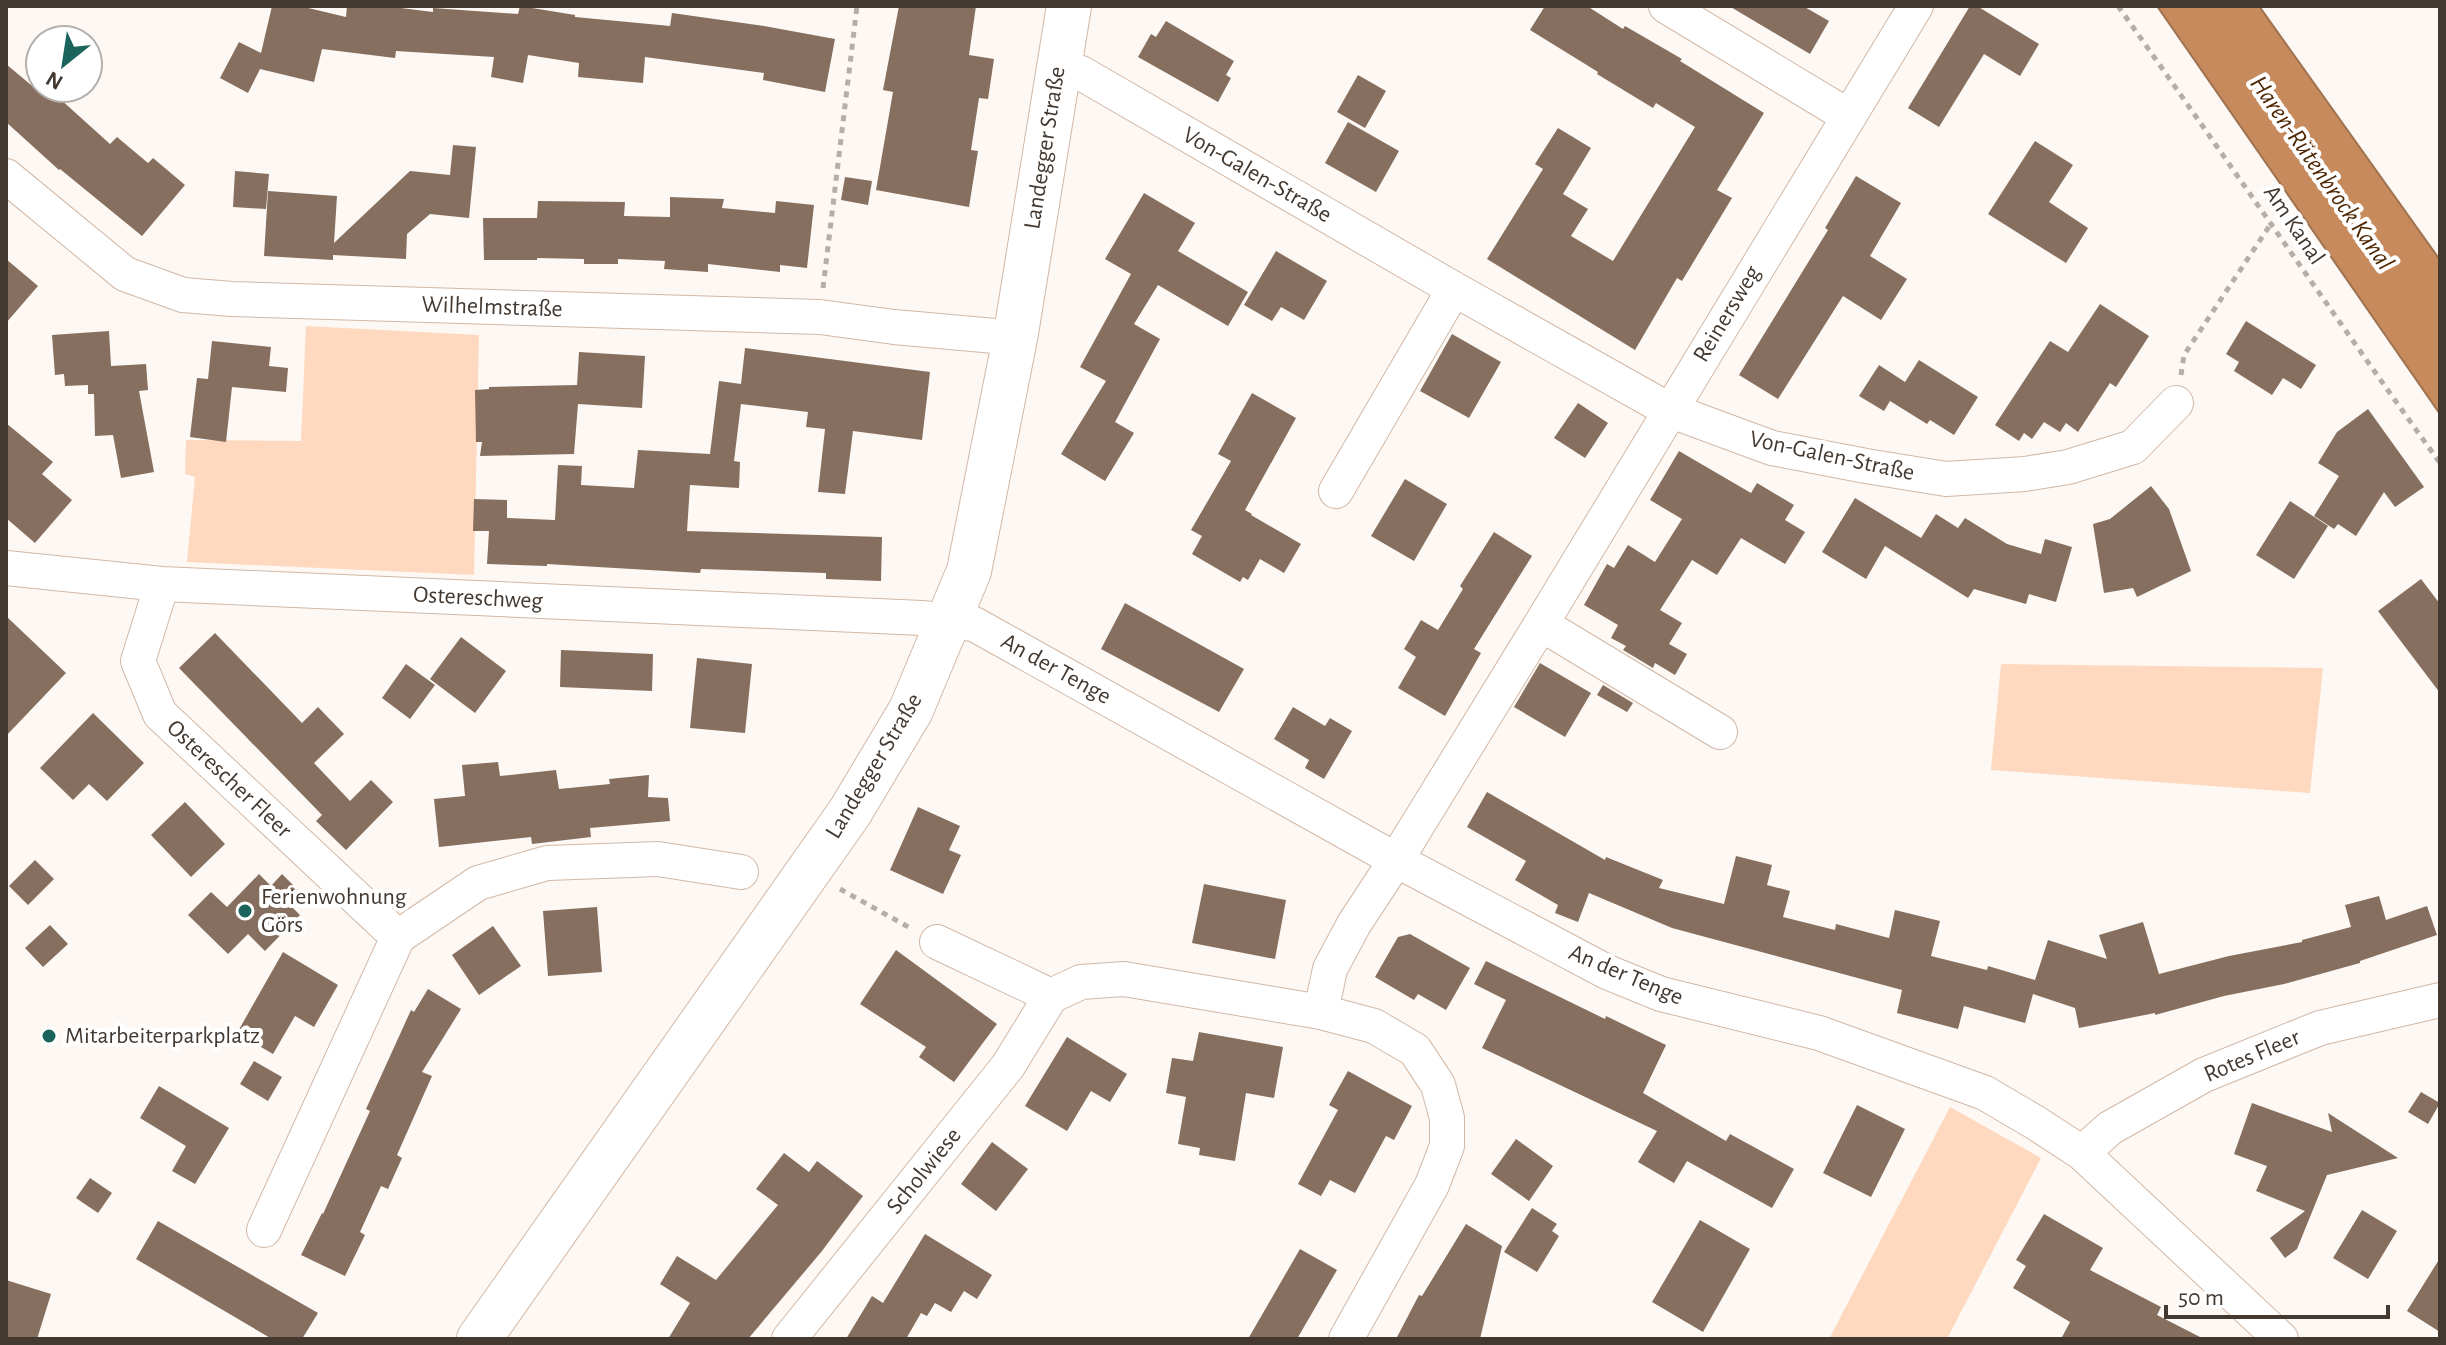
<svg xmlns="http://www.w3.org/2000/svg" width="2446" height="1345" font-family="'Alegreya Sans',sans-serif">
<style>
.green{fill:#fed9bf}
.water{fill:#c68a5d;stroke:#9f7250;stroke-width:2}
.building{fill:#866f5e}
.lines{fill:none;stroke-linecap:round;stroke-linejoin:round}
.minor-casing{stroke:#d2b8a6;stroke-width:36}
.secondary-casing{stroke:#d2b8a6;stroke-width:46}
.path{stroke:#b5aea8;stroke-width:5;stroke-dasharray:6 6;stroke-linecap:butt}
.minor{stroke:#fff;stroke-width:34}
.secondary{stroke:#fff;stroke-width:44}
.poi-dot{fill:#1b645b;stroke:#fff;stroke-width:3}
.labels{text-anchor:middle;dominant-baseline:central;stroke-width:8;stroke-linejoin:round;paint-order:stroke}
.street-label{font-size:24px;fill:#433931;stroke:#fff}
.poi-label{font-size:24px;fill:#433931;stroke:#fff;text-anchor:start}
.water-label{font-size:26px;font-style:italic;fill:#502804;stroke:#fff}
</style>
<rect width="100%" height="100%" fill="#fdf8f4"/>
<path class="green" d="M306,326L479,335L474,575L187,562L195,477L185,474L186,440L301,441Z
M2001,664L2323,668L2310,793L1991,770Z
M1950,1107L2041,1158L1947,1339H1829Z"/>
<path class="water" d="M2157,6H2259L2440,260V414Z"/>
<path class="building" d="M272,6H300L346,17L347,6H385L433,12V8L518,14L520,6L575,15V17L670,26L672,13L764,26L835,39L825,92L763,80L764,73L645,57L643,83L578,77L579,63L528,55L523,83L491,77L494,57L396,51L395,58L322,49L314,82L260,69L248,93L220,78L239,42L261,53Z
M899,6H976L969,55L994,59L988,99L979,98L971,150L978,151L969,207L876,190L893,92L883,90Z
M1545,6H1587L1623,29L1625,26L1682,59L1680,61L1764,113L1717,190L1732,198L1682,281L1677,278L1635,350L1487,259L1543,169L1535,164L1558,128L1591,148L1563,194L1588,209L1571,236L1613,261L1695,127L1656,103L1653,108L1597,74L1598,72L1530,30Z
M1729,6H1803L1829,21L1810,54Z
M1970,6H1977L2039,44L2020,76L1984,54L1939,127L1908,108Z
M1166,21L1234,61L1226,75L1231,78L1218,102L1138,57L1151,34L1156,37Z
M6,64L37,90L40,87L48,88L110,144L117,137L148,163L153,158L185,185L142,236L60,169L59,170L6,122Z
M1358,75L1386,91L1365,128L1337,112Z
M1348,122L1399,151L1376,192L1325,163Z
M2035,141L2073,165L2049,202L2088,228L2066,263L1988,214Z
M453,145L476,147L469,218L430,214L407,234L406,259L333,255V260L264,256L268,191L337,196L334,243L410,171L450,175Z
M235,171L269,174L266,209L233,207Z
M1856,176L1901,203L1870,256L1907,279L1881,320L1843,296L1778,399L1739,375L1828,230L1825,228Z
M845,177L872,181L868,205L841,200Z
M1144,193L1195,223L1178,251L1248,292L1228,326L1158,285L1134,324L1160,339L1115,422L1134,433L1105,481L1061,454L1106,381L1080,367L1131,274L1105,259Z
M670,197L724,199L722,208L775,213L776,201L814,205L807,268L780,265V272L708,264V272L664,269L665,261L618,259V264H584V259L537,258V260H484L483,218H537L538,201L625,202L624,216L670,217Z
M1276,251L1327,281L1304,320L1281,307L1272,321L1244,305Z
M6,259L38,286L6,323Z
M2100,304L2149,336L2116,387L2110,383L2078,432L2066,423L2060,432L2044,422L2032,439L2024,433L2019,441L1995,425L2050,341L2068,352Z
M2246,321L2316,365L2301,389L2283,378L2272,395L2234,371L2239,362L2226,354Z
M109,331L111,366L146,364L148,390L139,391L154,472L121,478L113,435L95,436L94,394H88V385L65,386L64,374L55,375L52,335Z
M1452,334L1501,362L1469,418L1420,391Z
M212,341L271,347L269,366L288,368L286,392L232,387L226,442L190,437L197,378L208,379Z
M745,348L930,372L922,440L853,431L845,494L818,492L825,429L806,427L808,412L741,404L734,461L740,462L739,488L690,485L687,531L882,537L881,581L826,579V573L701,569L700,573L547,564V566L487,564L489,531H473L474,499L507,500V518L555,520L558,465L582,466L581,485L634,488L638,450L710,454L719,381L741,384Z
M579,352L645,356L642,408L578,404L574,454L480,456L482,442H476L475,390L489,389V387L577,385Z
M1919,360L1978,397L1954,435L1930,420L1927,424L1890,401L1884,411L1859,396L1879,365L1905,382Z
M1252,393L1296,418L1245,510L1252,514L1251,515L1301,544L1284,573L1260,559L1248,580L1243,577L1240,582L1192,554L1202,536L1191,530L1231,461L1218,454Z
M1578,403L1608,423L1585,458L1554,438Z
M2368,409L2424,487L2395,507L2384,492L2356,536L2338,524L2334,529L2314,516L2339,476L2318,463L2337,432Z
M6,423L53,462L42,474L72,500L35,543L6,518Z
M1679,451L1751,493L1757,483L1794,505L1785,520L1805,532L1785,564L1741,538L1717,575L1692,560L1660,610L1682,623L1669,644L1687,654L1675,675L1655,663L1653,668L1623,650L1626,646L1611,638L1618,625L1584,605L1607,564L1614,568L1628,545L1655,562L1682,519L1650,500Z
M1405,479L1447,504L1414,561L1371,536Z
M2151,486L2169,509L2191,571L2137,597L2133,588L2104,593L2093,524L2110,519Z
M1855,498L1921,538L1936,514L1958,528L1965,518L2007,544L2041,554L2045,539L2072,547L2056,602L2029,594L2026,604L1974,589L1968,598L1885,546L1866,579L1822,552Z
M2290,501L2328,526L2294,579L2256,555Z
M1494,532L1532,556L1474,649L1481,653L1445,716L1398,688L1416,657L1404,649L1421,620L1438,630L1463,589L1460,586Z
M2421,579L2440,604V693L2378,611Z
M1125,603L1244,669L1219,712L1101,649Z
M6,616L66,673L6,736Z
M215,633L302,723L318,707L344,734L314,763L350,801L371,780L393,802L346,850L316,821L322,815L179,668Z
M461,637L506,671L475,713L430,679Z
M561,650L653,654L652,691L560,687Z
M697,658L752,664L745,733L690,728Z
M1540,663L1591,693L1565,737L1514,707Z
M406,664L435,685L410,719L382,698Z
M1603,685L1633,703L1627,712L1597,695Z
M1293,707L1325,726L1330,718L1352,731L1324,779L1305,768L1309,760L1274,739Z
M93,713L144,763L107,801L89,784L73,800L40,768Z
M498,762L500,776L556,770L559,789L610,784L609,779L649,775L648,797L668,798L670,821L590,828L591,837L532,844L531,837L439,847L434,799L465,796L462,765Z
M1487,792L1605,860L1606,857L1663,880L1659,888L1724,904L1736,856L1772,865L1767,885L1790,891L1783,917L1835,930L1836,924L1889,938L1895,910L1940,921L1931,956L1987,970L1988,966L2035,980L2048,940L2107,959L2099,935L2143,922L2159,974L2229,956L2302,942V940L2351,927L2345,905L2379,896L2386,920L2427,906L2437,935L2360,961V963L2284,984L2224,996L2155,1015V1013L2079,1028L2075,1008L2033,994L2025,1023L1964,1006L1958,1029L1897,1013L1902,990L1672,928L1589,893L1578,922L1555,913L1558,905L1515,880L1526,861L1467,827Z
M185,802L225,844L191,877L151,835Z
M918,807L960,826L949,850L961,855L943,894L890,870Z
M35,860L54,879L28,905L9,886Z
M259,874L271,886L282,874L301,893L290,905L300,915L265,951L248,934L228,954L188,915L211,892L227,907Z
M1204,884L1286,900L1275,959L1192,943Z
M597,907L602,972L548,976L543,911Z
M50,925L68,944L43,967L25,948Z
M493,926L521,966L479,995L452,955Z
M1410,934L1470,968L1446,1010L1418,994L1414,1000L1375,977L1398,937Z
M896,950L997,1024L954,1082L919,1057L926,1047L860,1004Z
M283,952L338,985L314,1027L295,1016L273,1054L237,1033Z
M1486,961L1605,1019L1606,1016L1666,1045L1643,1093L1726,1141L1730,1134L1794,1169L1772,1208L1687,1161L1674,1183L1638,1162L1657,1131L1482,1048L1506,1000L1474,984Z
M428,989L461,1009L422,1072L432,1076L397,1155L402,1158L388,1189L381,1186L360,1232L365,1235L345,1276L301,1255L322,1213L323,1214L370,1111L366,1109L411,1010L414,1012Z
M1199,1032L1283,1047L1274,1098L1246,1093L1235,1161L1199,1155L1200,1148L1178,1144L1186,1097L1166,1093L1172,1058L1193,1061Z
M1067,1037L1127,1074L1110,1102L1091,1091L1067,1131L1025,1106Z
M254,1061L282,1077L268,1101L240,1084Z
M1348,1071L1412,1106L1394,1140L1386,1136L1355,1193L1330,1180L1321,1196L1298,1184L1338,1110L1329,1105Z
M159,1086L229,1128L195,1184L172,1171L186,1146L140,1118Z
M2421,1092L2440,1103L2428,1124L2408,1112Z
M2252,1103L2332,1132L2328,1113L2398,1158L2327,1175L2297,1249L2285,1258L2270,1238L2305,1211L2256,1191L2267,1166L2234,1154Z
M1857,1105L1905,1129L1871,1197L1823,1173Z
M1516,1139L1553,1166L1529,1201L1491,1174Z
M992,1142L1028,1169L996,1211L961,1184Z
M784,1153L809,1172L817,1161L863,1196L822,1251L748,1339H668L690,1303L660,1284L677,1256L716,1280L778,1205L756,1189Z
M90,1178L112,1193L98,1213L76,1198Z
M1532,1208L1557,1224L1552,1231L1559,1236L1537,1272L1504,1252Z
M2362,1210L2397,1231L2368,1279L2333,1258Z
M2044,1214L2103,1248L2090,1270L2161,1307L2157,1315L2204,1339H2061L2070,1322L2013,1288L2026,1266L2016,1260Z
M1700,1220L1750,1249L1703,1332L1652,1302Z
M158,1221L318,1313L302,1339H272L136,1259Z
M1466,1224L1502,1246L1480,1339H1396L1419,1295L1422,1296Z
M925,1234L992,1275L977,1299L964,1291L951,1312L935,1303L927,1316L921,1313L906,1339H846L872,1296L883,1303Z
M1300,1249L1337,1270L1297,1339H1248Z
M2440,1258V1332L2407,1311Z
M6,1280L51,1294L37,1339H6Z"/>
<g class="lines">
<g class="minor-casing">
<path id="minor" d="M1666,6L1848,116
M1058,66L1081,73L1454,289L1669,410L1772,448L1866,466L1946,479L2025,474L2068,467L2133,447L2176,403
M6,176L125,274L183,295L232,299L820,317L894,327L995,336L1016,333
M1336,491L1454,289
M6,568L162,584L922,618L974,624L1396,860L1607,972L1661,994L1819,1033L1985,1093L2036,1123L2082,1153L2281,1339
M162,584L138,661L160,714L398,937
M1541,624L1720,732
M937,942L1051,996
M1321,1012L1330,969L1354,924L1396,860L1541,624L1916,6
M2082,1153L2110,1128L2204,1075L2320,1028L2440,1000
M264,1230L398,937L478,883L547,863L658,859L741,872
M789,1339L1008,1066L1051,996L1081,982L1124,979L1321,1012L1374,1026L1415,1050L1438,1085L1447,1118V1146L1432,1185L1346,1339"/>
</g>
<g class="secondary-casing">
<path id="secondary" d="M479,1339L850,812L911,710L969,571L1016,333L1069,6"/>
</g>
<path class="path" d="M2118,6C2226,158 2331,312 2440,463
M823,288L857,6
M2181,375L2184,355L2272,222
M840,889L912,929"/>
<use href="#minor" class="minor"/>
<use href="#secondary" class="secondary"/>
</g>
<g class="poi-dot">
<circle cx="245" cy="911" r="8"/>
<circle cx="49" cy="1036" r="8"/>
</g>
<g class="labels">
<g class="street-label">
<text transform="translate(1045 148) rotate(-81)">Landegger Straße</text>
<text transform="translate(1257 175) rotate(30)">Von-Galen-Straße</text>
<text transform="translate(2294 225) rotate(56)">Am Kanal</text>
<text transform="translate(492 307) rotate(2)">Wilhelmstraße</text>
<text transform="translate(1727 314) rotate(-59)">Reinersweg</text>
<text transform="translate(1832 456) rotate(12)">Von-Galen-Straße</text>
<text transform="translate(478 598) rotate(3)">Ostereschweg</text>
<text transform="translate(1056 669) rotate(29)">An der Tenge</text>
<text transform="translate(874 766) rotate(-59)">Landegger Straße</text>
<text transform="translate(229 779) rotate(43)">Osterescher Fleer</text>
<text transform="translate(1626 975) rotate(23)">An der Tenge</text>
<text transform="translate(2252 1056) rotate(-23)">Rotes Fleer</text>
<text transform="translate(924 1171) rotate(-51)">Scholwiese</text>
</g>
<g class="poi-label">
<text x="261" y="897">Ferienwohnung<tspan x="261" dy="28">Görs</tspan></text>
<text x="65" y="1036">Mitarbeiterparkplatz</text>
</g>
<g class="water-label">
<text transform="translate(2322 173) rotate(55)">Haren-Rütenbrock Kanal</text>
</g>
</g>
<rect width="2446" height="1345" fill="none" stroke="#433931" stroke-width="16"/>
<g transform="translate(64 64) rotate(210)"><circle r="38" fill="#ffffff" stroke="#b4b0ad" stroke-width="2"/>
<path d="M0-6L14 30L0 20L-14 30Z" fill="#1b645b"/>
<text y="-12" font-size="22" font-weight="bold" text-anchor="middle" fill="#433931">N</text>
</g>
<path d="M2166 1305v12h222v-12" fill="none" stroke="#433931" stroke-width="4"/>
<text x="2178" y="1305" font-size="24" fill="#433931" stroke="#ffffff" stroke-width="6" paint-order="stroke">50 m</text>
</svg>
